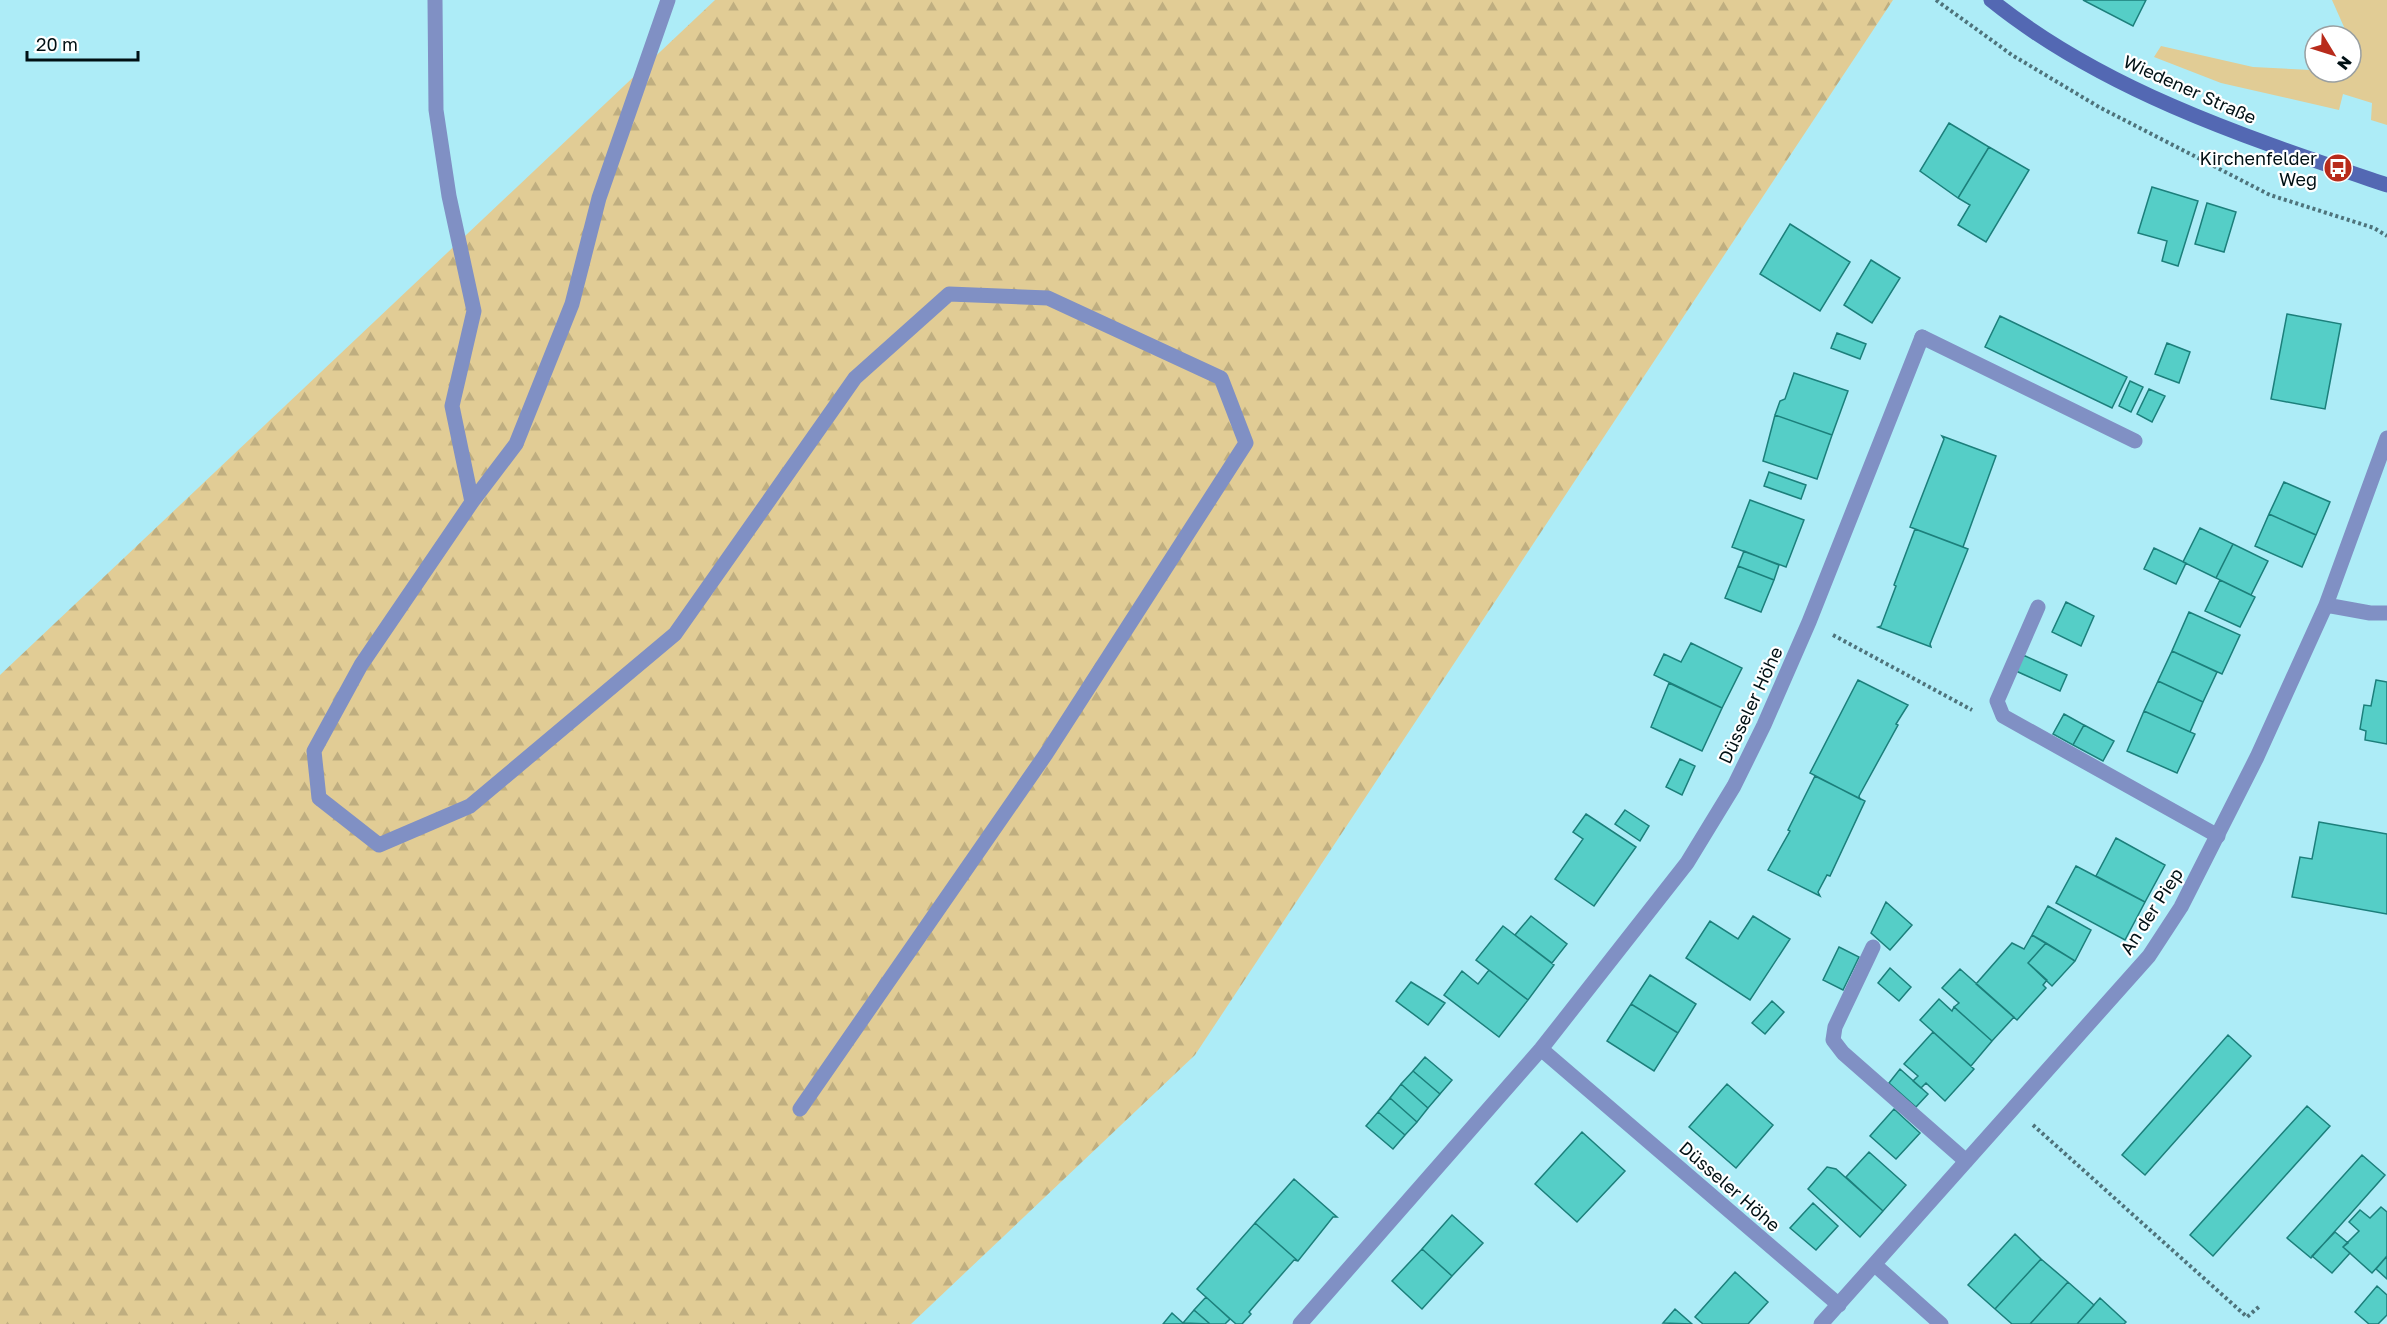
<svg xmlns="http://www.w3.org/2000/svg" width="2387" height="1324" font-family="'Golos Text',sans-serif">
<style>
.green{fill:#e1cc95}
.forest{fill:url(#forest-firs)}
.building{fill:#55cec7;stroke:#1c7f7b;stroke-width:1.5}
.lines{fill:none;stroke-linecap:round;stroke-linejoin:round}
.path{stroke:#4e737b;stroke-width:4;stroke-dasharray:3 3;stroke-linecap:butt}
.service{stroke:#8090c4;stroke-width:15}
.minor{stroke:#8090c4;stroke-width:15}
.secondary{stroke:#5368b3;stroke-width:15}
.labels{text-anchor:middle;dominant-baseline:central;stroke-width:4.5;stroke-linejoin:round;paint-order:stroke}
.street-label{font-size:18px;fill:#001014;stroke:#fff}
.poi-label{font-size:18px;fill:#001014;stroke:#fff;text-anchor:end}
</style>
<defs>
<pattern id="forest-firs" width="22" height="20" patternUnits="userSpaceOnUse" patternTransform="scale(1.5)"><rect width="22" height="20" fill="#e1cc95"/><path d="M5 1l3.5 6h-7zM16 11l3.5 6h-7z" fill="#bfae80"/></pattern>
</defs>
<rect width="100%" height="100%" fill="#adecf7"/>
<path class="green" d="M2332,0H2387V125L2371,120L2372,103L2343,94L2339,110L2221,83L2154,57L2161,46L2253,67L2351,72V36H2348Z"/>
<path class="forest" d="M715,0H1893L1195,1055L911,1324H0V675Z"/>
<path class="building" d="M2083,0H2146L2133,26Z
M1949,123L1989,147L1958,198L1920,171Z
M1989,147L2029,170L1986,242L1958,225L1970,205L1958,198Z
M2152,187L2198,201L2178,266L2162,261L2167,241L2138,233Z
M2207,203L2236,212L2224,252L2195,244Z
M1790,224L1850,262L1820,311L1760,274Z
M1871,260L1900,278L1872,323L1844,305Z
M2287,314L2341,324L2325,409L2271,399Z
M2000,316L2127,377L2112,408L1985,347Z
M1837,333L1866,344L1860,359L1831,348Z
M2167,343L2190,352L2179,383L2155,374Z
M1794,373L1848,391L1832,435L1775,415L1780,401L1785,399Z
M2130,381L2143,387L2131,412L2119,406Z
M2149,389L2165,396L2152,422L2137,414Z
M1775,415L1832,435L1817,479L1763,461Z
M1942,436L1996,456L1963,547L1910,527L1944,439Z
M1769,472L1806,485L1801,499L1764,486Z
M2284,482L2330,502L2316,535L2269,514Z
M1750,500L1804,520L1786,567L1732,547Z
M2269,514L2316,535L2302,567L2255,546Z
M2200,528L2233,544L2216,578L2183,562Z
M1915,529L1968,549L1930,644L1931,647L1878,627L1881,626L1896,586L1894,585Z
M2233,544L2268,561L2251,595L2216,578Z
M2154,548L2186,563L2176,584L2144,569Z
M1744,551L1779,565L1774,580L1738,566Z
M1738,566L1774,580L1761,612L1725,598Z
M2220,580L2255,597L2240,627L2205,611Z
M2066,602L2094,616L2081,646L2052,632Z
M2189,612L2240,635L2222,674L2172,651Z
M1691,643L1742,668L1722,708L1654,675L1664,654L1681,662Z
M2172,651L2217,672L2203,702L2158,681Z
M2023,655L2067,675L2060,691L2016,671Z
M1858,680L1908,705L1896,724L1898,725L1859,796L1860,799L1810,773Z
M2376,680L2387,682V744L2365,740L2366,731L2360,729L2364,705L2371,706Z
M2158,681L2203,702L2190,732L2144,711Z
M1669,683L1722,708L1702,751L1651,727Z
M2144,711L2195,734L2177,773L2127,751Z
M2064,714L2084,725L2073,745L2053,734Z
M2084,725L2114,741L2103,761L2073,745Z
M1680,759L1695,766L1682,795L1666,787Z
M1815,776L1865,801L1830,876L1827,875L1818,892L1820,896L1768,870L1790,831L1788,830Z
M1625,810L1649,826L1640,841L1615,824Z
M1586,814L1636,847L1594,906L1555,879L1583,839L1573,832Z
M2319,822L2387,834V914L2292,897L2300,857L2312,859Z
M2116,838L2165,865L2145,902L2096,876Z
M2076,866L2145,902L2125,940L2056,903Z
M1886,902L1912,925L1890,950L1871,933Z
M2048,906L2091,930L2075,961L2032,935Z
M1531,916L1567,944L1552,963L1515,935Z
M1753,916L1790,939L1750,1000L1686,958L1710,921L1738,939Z
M1503,926L1554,965L1528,1000L1476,960Z
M2032,935L2046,943L2028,963L2047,980L2043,985L2046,988L2017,1020L1976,984L2012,943L2024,949Z
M2046,943L2075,961L2052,986L2028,963Z
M1839,947L1859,957L1843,990L1823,980Z
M1890,968L1911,987L1899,1001L1878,983Z
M1960,969L2014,1017L1992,1041L1954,1007L1959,1003L1942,988Z
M1489,970L1528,1000L1499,1037L1444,995L1462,971L1478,984Z
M1650,975L1696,1004L1678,1033L1631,1004Z
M1411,982L1445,1003L1428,1025L1396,1001Z
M1939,999L1952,1011L1954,1007L1992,1041L1971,1066L1920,1020Z
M1772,1001L1784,1012L1765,1034L1752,1023Z
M1631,1004L1678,1033L1654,1071L1607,1041Z
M1933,1032L1974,1069L1945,1101L1926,1083L1921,1088L1913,1081L1918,1076L1904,1064Z
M2228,1035L2251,1056L2145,1175L2122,1155Z
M1425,1057L1452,1080L1440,1094L1413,1071Z
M1900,1069L1928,1094L1916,1107L1889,1083Z
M1413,1071L1440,1094L1428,1108L1401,1084Z
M1401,1084L1428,1108L1417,1122L1390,1098Z
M1727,1084L1773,1125L1736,1168L1689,1127Z
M1390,1098L1417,1122L1405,1135L1378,1112Z
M2307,1106L2330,1126L2213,1256L2190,1235Z
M1894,1109L1920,1133L1896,1159L1870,1136Z
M1378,1112L1405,1135L1393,1149L1366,1126Z
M1582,1132L1625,1171L1577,1222L1535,1184Z
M1869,1152L1906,1185L1883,1211L1846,1177Z
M2362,1155L2385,1175L2311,1258L2287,1238Z
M1827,1167L1836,1169L1883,1211L1860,1237L1808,1189Z
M1294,1179L1337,1217H1333L1298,1261L1255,1223Z
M1813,1203L1838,1226L1816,1250L1790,1228Z
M2381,1207L2387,1212V1256L2372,1273L2343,1247L2359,1231L2349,1222L2360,1210L2370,1218Z
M1452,1215L1483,1243L1452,1276L1422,1249Z
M1255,1223L1298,1261L1294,1260L1249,1312L1251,1314L1242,1324H1236L1197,1289Z
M2335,1232L2348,1243L2343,1247L2350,1253L2332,1273L2312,1256Z
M2015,1234L2041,1259L1995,1309L1968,1285Z
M1422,1249L1452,1276L1422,1309L1392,1281Z
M2387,1256V1279L2376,1269Z
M2041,1259L2068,1282L2030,1324H2012L1995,1309Z
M1735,1272L1768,1302L1748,1324H1703L1695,1317Z
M2068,1282L2094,1305L2077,1324H2030Z
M2377,1286L2387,1295V1315L2378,1324H2369L2355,1312Z
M1206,1297L1230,1319L1225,1324H1210L1194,1310Z
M2100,1298L2126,1322L2124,1324H2077Z
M1675,1309L1692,1324L1663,1323Z
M1194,1310L1210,1324L1183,1323Z
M1172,1313L1183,1323L1184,1324H1163Z"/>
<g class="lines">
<path class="path" d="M1936,0L2012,55L2099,107L2270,195L2374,228L2387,236
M1833,635L1972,710
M2033,1125L2247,1317L2261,1305"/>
<path class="service" d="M435,0L436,110L449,196L474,311L452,406L472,502
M668,0L599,198L572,304L516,444L472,502L361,665L314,751L319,798L379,845L470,806L675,634L855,378L949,294L1048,298L1221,378L1246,443L1046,754L800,1109
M1922,337L2135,441
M2038,607L1997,701L2003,716L2218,836
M1873,947L1835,1027L1833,1040L1843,1053L1966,1161
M1875,1265L1941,1324"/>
<path class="minor" d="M2326,605L2370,613H2387
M1541,1049L1839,1305
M1300,1324L1541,1049L1687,863L1734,786L1764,725L1809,622L1922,337
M1821,1324L2149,956L2181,907L2257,757L2326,605L2387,438"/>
<path class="secondary" d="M1991,0C2105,92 2251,139 2387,185"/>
</g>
<defs>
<g id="bus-disc" transform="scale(1.5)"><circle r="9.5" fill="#b82b1b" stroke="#fff"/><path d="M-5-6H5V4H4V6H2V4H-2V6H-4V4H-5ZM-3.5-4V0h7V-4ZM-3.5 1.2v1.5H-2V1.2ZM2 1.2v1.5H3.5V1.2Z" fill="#fff"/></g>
</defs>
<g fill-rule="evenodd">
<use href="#bus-disc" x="2338" y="168"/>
</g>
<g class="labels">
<g class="street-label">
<text transform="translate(2190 89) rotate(24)">Wiedener Straße</text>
<text transform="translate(1750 705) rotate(-65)">Düsseler Höhe</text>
<text transform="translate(2151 911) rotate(-57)">An der Piep</text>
<text transform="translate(1730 1186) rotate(41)">Düsseler Höhe</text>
</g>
<g class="poi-label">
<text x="2317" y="158">Kirchenfelder<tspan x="2317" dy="21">Weg</tspan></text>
</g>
</g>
<g transform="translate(2333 54) rotate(128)"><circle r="28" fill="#ffffff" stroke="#999fa1" stroke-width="1.5"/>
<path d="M0-4.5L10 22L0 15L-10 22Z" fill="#b82b1b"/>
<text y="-9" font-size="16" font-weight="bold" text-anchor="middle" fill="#001014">N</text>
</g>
<path d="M27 51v9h111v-9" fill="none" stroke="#001014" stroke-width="3"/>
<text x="36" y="51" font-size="18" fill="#001014" stroke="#ffffff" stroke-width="4.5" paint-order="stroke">20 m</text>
</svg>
